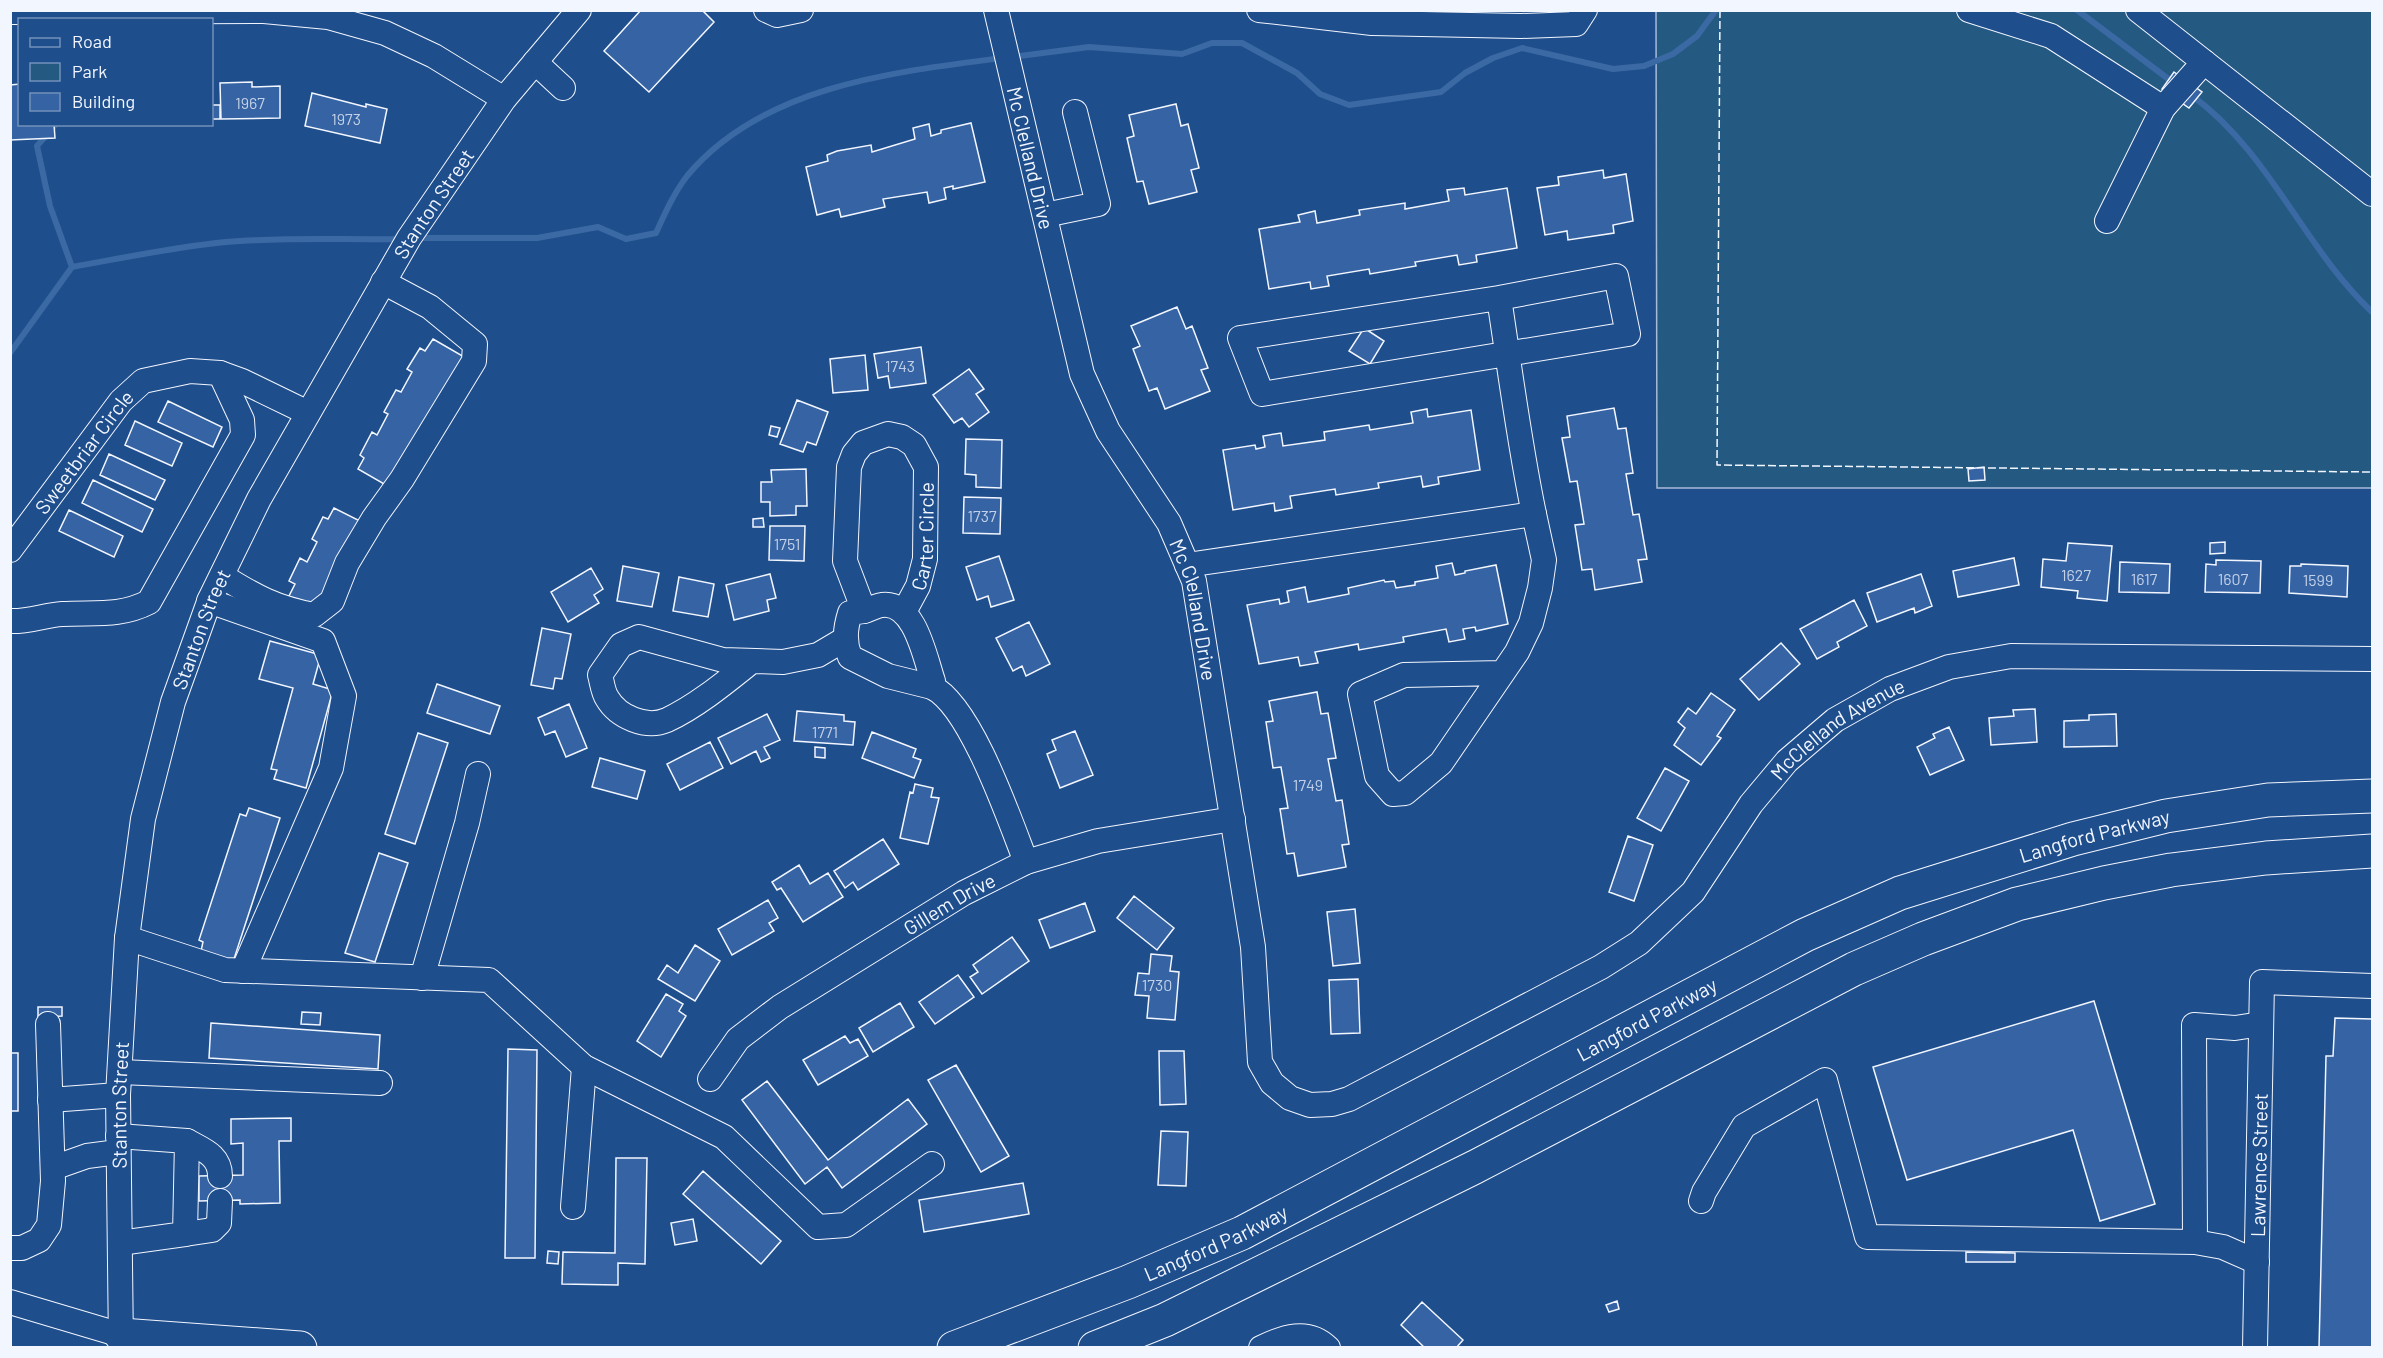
<svg xmlns="http://www.w3.org/2000/svg" width="2383" height="1358" font-family="Barlow,sans-serif">
<style>
.green{fill:#245a82;stroke:#a8bbd7;stroke-width:1.5}
.lines{fill:none;stroke-linecap:round;stroke-linejoin:round}
.stream{stroke:#3b69a3;stroke-width:6}
.building{fill:#3563a3;stroke:#f2f6ff;stroke-width:1.5}
.minor-casing{stroke:#f2f6ff;stroke-width:26}
.highway-casing{stroke:#f2f6ff;stroke-width:35}
.minor{stroke:#1f4e8c;stroke-width:24}
.highway{stroke:#1f4e8c;stroke-width:33}
.fence{stroke:#f2f6ff;stroke-width:1.5;stroke-dasharray:8 3;stroke-linecap:butt}
.labels{text-anchor:middle;dominant-baseline:central;stroke-width:4.5;stroke-linejoin:round;paint-order:stroke}
.number-label{font-size:16px;fill:#c3d1e8}
.street-label{font-size:20px;fill:#f2f6ff;stroke:#1f4e8c}
</style>
<rect width="100%" height="100%" fill="#1f4e8c"/>
<path class="green" d="M1656,11H2372V488H1657Z"/>
<g class="lines">
<path class="stream" d="M2077,10L2175,84
M1012,57L1089,47L1182,54L1212,43H1242L1297,73L1320,94L1349,105L1441,92L1465,73L1493,58L1522,48L1613,69L1644,66L1673,54L1697,36L1716,10
M2191,95C2269,151 2304,248 2372,312
M56,124L37,146L50,206L72,267
M417,238H537L598,227L626,239L656,233C665,213 674,193 687,176C762,86 893,72 1002,58
M10,353L72,267C123,258 174,247 226,242C284,237 343,240 401,239"/>
</g>
<path class="building" d="M641,10H702L714,22L649,92L604,51Z
M2174,72L2202,92L2189,108L2162,89Z
M252,82V87L280,86V118L221,119L220,83Z
M20,84V124H54L55,138L10,140V85Z
M312,93L366,107V104L387,109L380,143L305,126Z
M1176,104L1181,126L1188,124L1199,168L1191,170L1197,192L1149,204L1143,181L1137,182L1127,138L1134,136L1129,115Z
M212,105H220V119H212Z
M971,123L985,182L953,189V186L944,188L946,199L929,203L927,192L883,199L885,207L841,217L839,209L817,215L806,167L828,161L827,155L837,151L871,145L872,152L915,139L913,128L929,124L931,136L941,133V130Z
M1603,170L1604,178L1626,174L1633,221L1613,225L1614,233L1568,240L1567,231L1545,235L1537,188L1559,185L1558,177Z
M1464,188L1465,195L1507,188L1517,248L1476,255L1477,262L1459,265L1457,255L1415,262L1416,266L1370,274L1369,269L1327,276L1329,286L1311,289L1310,282L1269,289L1259,229L1300,222L1298,215L1315,211L1317,223L1360,215L1359,210L1405,203V209L1449,201L1447,190Z
M1177,307L1186,329L1192,326L1208,368L1201,370L1210,391L1165,409L1157,388L1149,391L1133,349L1140,346L1131,326Z
M1364,328L1384,341L1370,364L1349,351Z
M433,339L466,358L391,488L358,469L364,458L360,455L372,432L377,435L388,414L384,412L396,390L401,392L412,372L407,369L420,348L425,351Z
M921,347L926,383L890,388L888,376L878,378L874,354Z
M865,355L868,390L833,393L830,359Z
M969,369L984,389L976,394L989,412L969,427L962,418L954,423L933,395Z
M797,400L828,412L816,445L807,442L803,452L780,444Z
M168,401L222,427L213,447L158,422Z
M1614,408L1618,429L1626,428L1633,473L1626,474L1633,515L1639,514L1647,559L1638,560L1642,582L1595,590L1592,569L1582,570L1575,525L1584,524L1577,481L1570,482L1562,438L1570,437L1567,416Z
M1427,409L1428,417L1471,410L1480,470L1438,477L1439,484L1423,487L1421,476L1378,483L1379,488L1336,495L1335,489L1290,496L1292,508L1275,511L1274,503L1233,510L1223,450L1255,445L1256,449L1265,447L1263,436L1281,433L1283,446L1325,440L1324,432L1369,425L1370,430L1413,423L1411,412Z
M135,421L182,443L172,466L125,445Z
M771,426L780,428L777,437L769,435Z
M966,439L1002,440L1001,488L976,487V475L965,474Z
M109,454L165,480L155,500L100,475Z
M1984,467L1985,480L1969,481L1968,469Z
M806,469L807,506H796V515L770,516V502H761V482H772L771,470Z
M93,480L153,509L142,532L82,503Z
M964,497L1001,498L1000,534L963,533Z
M334,508L360,521L315,610L289,596L295,584L289,581L300,558L307,562L317,542L312,539L323,517L328,519Z
M69,510L123,536L114,557L59,531Z
M763,518L764,527H753V519Z
M770,526H805L804,561L769,560Z
M2225,542V553L2210,554V543Z
M2068,543L2112,546L2107,601L2077,598L2078,591L2041,587L2043,559L2066,561Z
M999,556L1014,600L991,607L988,596L977,600L966,567Z
M2014,558L2019,585L1958,597L1953,571Z
M2216,560L2261,561L2260,593L2205,592L2206,564L2216,565Z
M2120,562L2170,564L2169,593L2119,592Z
M1452,563L1455,575L1465,573V571L1496,565L1508,624L1476,631L1475,627L1463,629L1465,639L1449,642L1446,629L1403,637L1404,642L1359,650L1358,644L1315,652L1318,663L1300,666L1298,657L1259,664L1247,605L1279,599L1280,604L1289,602L1287,591L1305,587L1308,602L1349,594L1348,588L1384,580L1385,582L1394,581L1396,588L1415,585V582L1438,578L1436,566Z
M2301,564L2348,566L2347,597L2289,593L2290,566H2301Z
M623,566L659,573L652,607L617,601Z
M591,568L603,589L594,595L599,603L568,622L551,592Z
M770,574L776,598L767,600L769,611L734,620L726,585Z
M1921,574L1932,606L1915,613L1914,608L1877,622L1867,593Z
M679,577L714,584L708,617L673,611Z
M1854,600L1867,626L1837,642L1839,647L1817,659L1800,629Z
M1029,622L1050,664L1026,676L1022,666L1013,671L996,638Z
M542,628L571,634L562,679L555,678L553,689L531,685Z
M270,641L321,655L313,684L333,690L306,788L274,779L277,770L271,769L293,688L259,679Z
M1781,643L1800,664L1759,700L1740,679Z
M437,684L500,706L490,734L427,713Z
M1317,692L1321,714L1328,713L1336,758L1328,759L1336,801L1342,800L1349,844L1342,845L1346,867L1298,876L1294,853L1287,854L1280,809L1288,808L1281,767L1273,768L1266,722L1273,721L1269,701Z
M1711,693L1735,710L1717,736L1721,738L1701,765L1674,745L1685,728L1678,722L1688,708L1696,714Z
M569,704L587,748L566,757L555,731L545,735L538,718Z
M2035,709L2037,742L1991,745L1989,718L2014,716L2013,710Z
M797,711L844,715V721L855,722L853,745L794,741Z
M767,714L780,740L764,747L770,758L761,762L756,751L731,764L718,738Z
M2116,714L2117,746L2064,747V721L2089,720V715Z
M1949,727L1964,760L1930,775L1917,747L1935,738L1933,734Z
M1075,731L1093,775L1060,788L1047,754L1056,750L1052,740Z
M872,732L916,749L913,757L921,760L914,778L862,758Z
M418,733L448,743L415,844L385,834Z
M710,742L723,768L680,790L667,764Z
M815,747L825,748V758L815,757Z
M600,758L645,771L637,799L592,787Z
M1665,768L1689,781L1661,831L1637,818Z
M915,784L933,788L931,797L939,798L928,844L900,838L910,792L913,793Z
M249,808L280,818L233,962L201,951L203,942L199,940L240,814L246,816Z
M1628,836L1653,845L1634,901L1609,892Z
M883,839L899,864L858,890L853,882L845,888L834,871Z
M379,853L408,863L375,962L345,953Z
M799,865L810,884L828,873L843,897L803,922L781,888L777,890L772,882Z
M1134,896L1174,928L1157,950L1117,918Z
M768,900L778,918L769,923L774,931L732,955L718,929Z
M1085,903L1095,931L1050,948L1039,920Z
M1355,909L1360,963L1333,966L1327,912Z
M1012,937L1029,961L982,994L970,977L978,972L973,965Z
M695,945L720,961L695,1001L658,979L667,965L678,973Z
M1151,954L1172,956L1170,971L1179,972L1175,1020L1147,1018L1149,996L1135,995L1138,973L1149,974Z
M958,975L974,997L935,1024L919,1002Z
M1358,979L1360,1033L1331,1034L1329,980Z
M666,994L683,1004L679,1011L686,1016L661,1057L637,1041Z
M2094,1001L2155,1204L2100,1221L2073,1130L1907,1180L1873,1067Z
M900,1003L914,1027L873,1052L859,1028Z
M38,1007H62V1016L38,1017Z
M302,1012L321,1013L320,1025L301,1024Z
M2335,1018L2372,1019V1348H2319L2326,1056H2333Z
M211,1023L380,1035L378,1069L209,1058Z
M845,1036L850,1043L858,1039L868,1056L818,1085L803,1060Z
M508,1049L537,1050L535,1258H505Z
M1159,1051H1184L1186,1104L1160,1105Z
M10,1053H18V1111H10Z
M956,1065L1009,1156L981,1172L928,1080Z
M767,1081L828,1160L908,1099L927,1124L842,1188L827,1167L805,1184L742,1100Z
M291,1118V1141H279L280,1203L240,1204V1200L199,1201V1176L243,1175V1143L231,1144V1119Z
M1161,1131L1188,1132L1186,1186L1158,1185Z
M616,1158H647L645,1264L618,1263V1285L562,1284L563,1252L615,1253Z
M703,1171L781,1241L761,1264L683,1194Z
M1023,1183L1029,1214L924,1232L919,1200Z
M693,1219L697,1241L675,1245L671,1223Z
M548,1251L559,1252L558,1264L547,1263Z
M1966,1252L2015,1253V1262H1966Z
M1617,1301L1619,1309L1609,1312L1606,1305Z
M1422,1302L1463,1340L1456,1348H1425L1401,1325Z"/>
<g class="lines">
<g class="minor-casing">
<g id="minor">
<path d="M766,10L777,15L801,10"/>
<path id="s1" d="M996,10L1082,374L1108,431L1169,523L1194,581L1253,947L1260,1062L1272,1083L1290,1098L1310,1105L1332,1104L1349,1099L1601,967L1639,943L1693,892L1751,804L1787,761L1835,720L1890,689L1949,667L2011,656L2372,659"/>
<path d="M1259,10L1372,23L1521,26L1576,24L1585,10"/>
<path d="M1969,10L2051,36L2163,108"/>
<path d="M2138,10L2372,194"/>
<path d="M10,12L264,11L328,17L385,33L434,56L504,99"/>
<path d="M535,62L563,88"/>
<path d="M1045,215L1098,204L1075,112"/>
<path d="M2107,221L2163,108L2204,62"/>
<path d="M1499,298L1616,276L1628,334L1262,394L1240,338L1499,298C1510,370 1519,442 1534,514"/>
<path id="s2" d="M10,550L121,401L143,381L190,371L220,373L242,381L308,413"/>
<path d="M1187,565L1534,514L1544,560L1540,588L1531,623L1517,652L1441,763L1405,793L1393,794L1377,776L1360,694L1404,675L1502,673"/>
<path d="M222,576C254,596 276,608 314,615L332,601L347,563L374,518L402,479L474,361L475,344L430,307L383,282"/>
<path d="M209,601L323,641L344,696L331,768L243,971"/>
<path d="M864,611L850,613C845,629 844,642 850,657L888,676L932,687"/>
<path id="s3" d="M904,612L918,586L925,559L926,467L914,445L902,437L888,434L863,443L854,454L849,467L845,561L864,611C870,609 876,606 882,605C915,601 925,658 933,681L932,687C971,706 1010,821 1026,862"/>
<path d="M10,621C28,622 45,615 62,614C93,612 120,617 149,602L243,435L242,420L220,373"/>
<path d="M752,661C727,681 697,706 667,720C646,729 618,717 607,698C603,692 602,682 600,675L621,645L639,637L723,660L783,662L818,655L845,639"/>
<path d="M127,938L225,970L489,980L584,1067L724,1137L818,1227L846,1225L932,1164"/>
<path d="M422,978L467,823L478,774"/>
<path d="M120,1072L380,1083"/>
<path id="s4" d="M710,1079L738,1039L780,1007L964,893L1026,862L1098,841L1233,819"/>
<path d="M50,1100L118,1095"/>
<path d="M118,1136L187,1141L185,1234L120,1243"/>
<path d="M187,1141C203,1150 220,1155 220,1176"/>
<path d="M53,1168L87,1156L118,1152"/>
<path d="M1701,1201L1704,1192L1744,1126L1825,1080L1867,1237L2195,1242L2194,1025L2235,1028L2261,1024"/>
<path d="M573,1207L584,1067"/>
<path d="M185,1234L212,1230L219,1223L220,1201"/>
<path d="M2195,1242L2223,1247L2257,1262"/>
<path d="M10,1248H22L39,1240L49,1225L53,1181L48,1024"/>
<path d="M10,1302L121,1335"/>
<path id="s5" d="M121,1348L118,1095L127,938L143,819L173,702L210,599L259,499L409,238L504,99L579,10"/>
<path d="M1261,1348C1283,1337 1308,1328 1328,1348"/>
<path id="s6" d="M2255,1348L2262,982L2372,986"/>
</g>
</g>
<g class="highway-casing">
<g id="highway">
<path d="M121,1335L300,1348"/>
<path id="s7" d="M954,1348L1128,1282L1242,1233L1805,935L1900,893L2073,839L2166,816L2268,800L2372,796"/>
<path d="M1095,1348L1165,1320L1475,1167L1854,969L1923,939L2017,904L2104,883L2171,870L2266,858L2372,851"/>
</g>
</g>
<use href="#minor" class="minor"/>
<use href="#highway" class="highway"/>
<path class="fence" d="M1720,10L1717,465L2372,472"/>
</g>
<g class="labels">
<g class="number-label">
<text x="250" y="102">1967</text>
<text x="346" y="118">1973</text>
<text x="900" y="365">1743</text>
<text x="982" y="515">1737</text>
<text x="787" y="543">1751</text>
<text x="2076" y="574">1627</text>
<text x="2144" y="578">1617</text>
<text x="2233" y="578">1607</text>
<text x="2318" y="579">1599</text>
<text x="825" y="731">1771</text>
<text x="1308" y="784">1749</text>
<text x="1157" y="984">1730</text>
</g>
<g class="street-label">
<text stroke="none"><textPath href="#s1" startOffset="152">Mc Clelland Drive</textPath></text>
<text stroke="none"><textPath href="#s5" startOffset="1215">Stanton Street</textPath></text>
<text stroke="none"><textPath href="#s2" startOffset="123">Sweetbriar Circle</textPath></text>
<text stroke="none"><textPath href="#s3" startOffset="80">Carter Circle</textPath></text>
<text stroke="none"><textPath href="#s1" startOffset="638">Mc Clelland Drive</textPath></text>
<text stroke="none"><textPath href="#s5" startOffset="729">Stanton Street</textPath></text>
<text stroke="none"><textPath href="#s1" startOffset="1830">McClelland Avenue</textPath></text>
<text stroke="none"><textPath href="#s7" startOffset="1254">Langford Parkway</textPath></text>
<text stroke="none"><textPath href="#s4" startOffset="300">Gillem Drive</textPath></text>
<text stroke="none"><textPath href="#s7" startOffset="768">Langford Parkway</textPath></text>
<text stroke="none"><textPath href="#s5" startOffset="243">Stanton Street</textPath></text>
<text stroke="none"><textPath href="#s6" startOffset="183">Lawrence Street</textPath></text>
<text stroke="none"><textPath href="#s7" startOffset="282">Langford Parkway</textPath></text>
</g>
</g>
<rect width="2383" height="1358" fill="none" stroke="#f2f6ff" stroke-width="24"/>
<rect x="18" y="18" width="195" height="108" fill="#1f4e8c" stroke="#7391ba" stroke-width="1.5"/>
<rect x="30" y="38" width="30" height="9" fill="#1f4e8c" stroke="#7391ba" stroke-width="1.5"/>
<text x="72" y="48" font-size="18" fill="#f2f6ff">Road</text>
<rect x="30" y="63" width="30" height="18" fill="#245a82" stroke="#7391ba" stroke-width="1.5"/>
<text x="72" y="78" font-size="18" fill="#f2f6ff">Park</text>
<rect x="30" y="93" width="30" height="18" fill="#3563a3" stroke="#7391ba" stroke-width="1.5"/>
<text x="72" y="108" font-size="18" fill="#f2f6ff">Building</text>
</svg>
